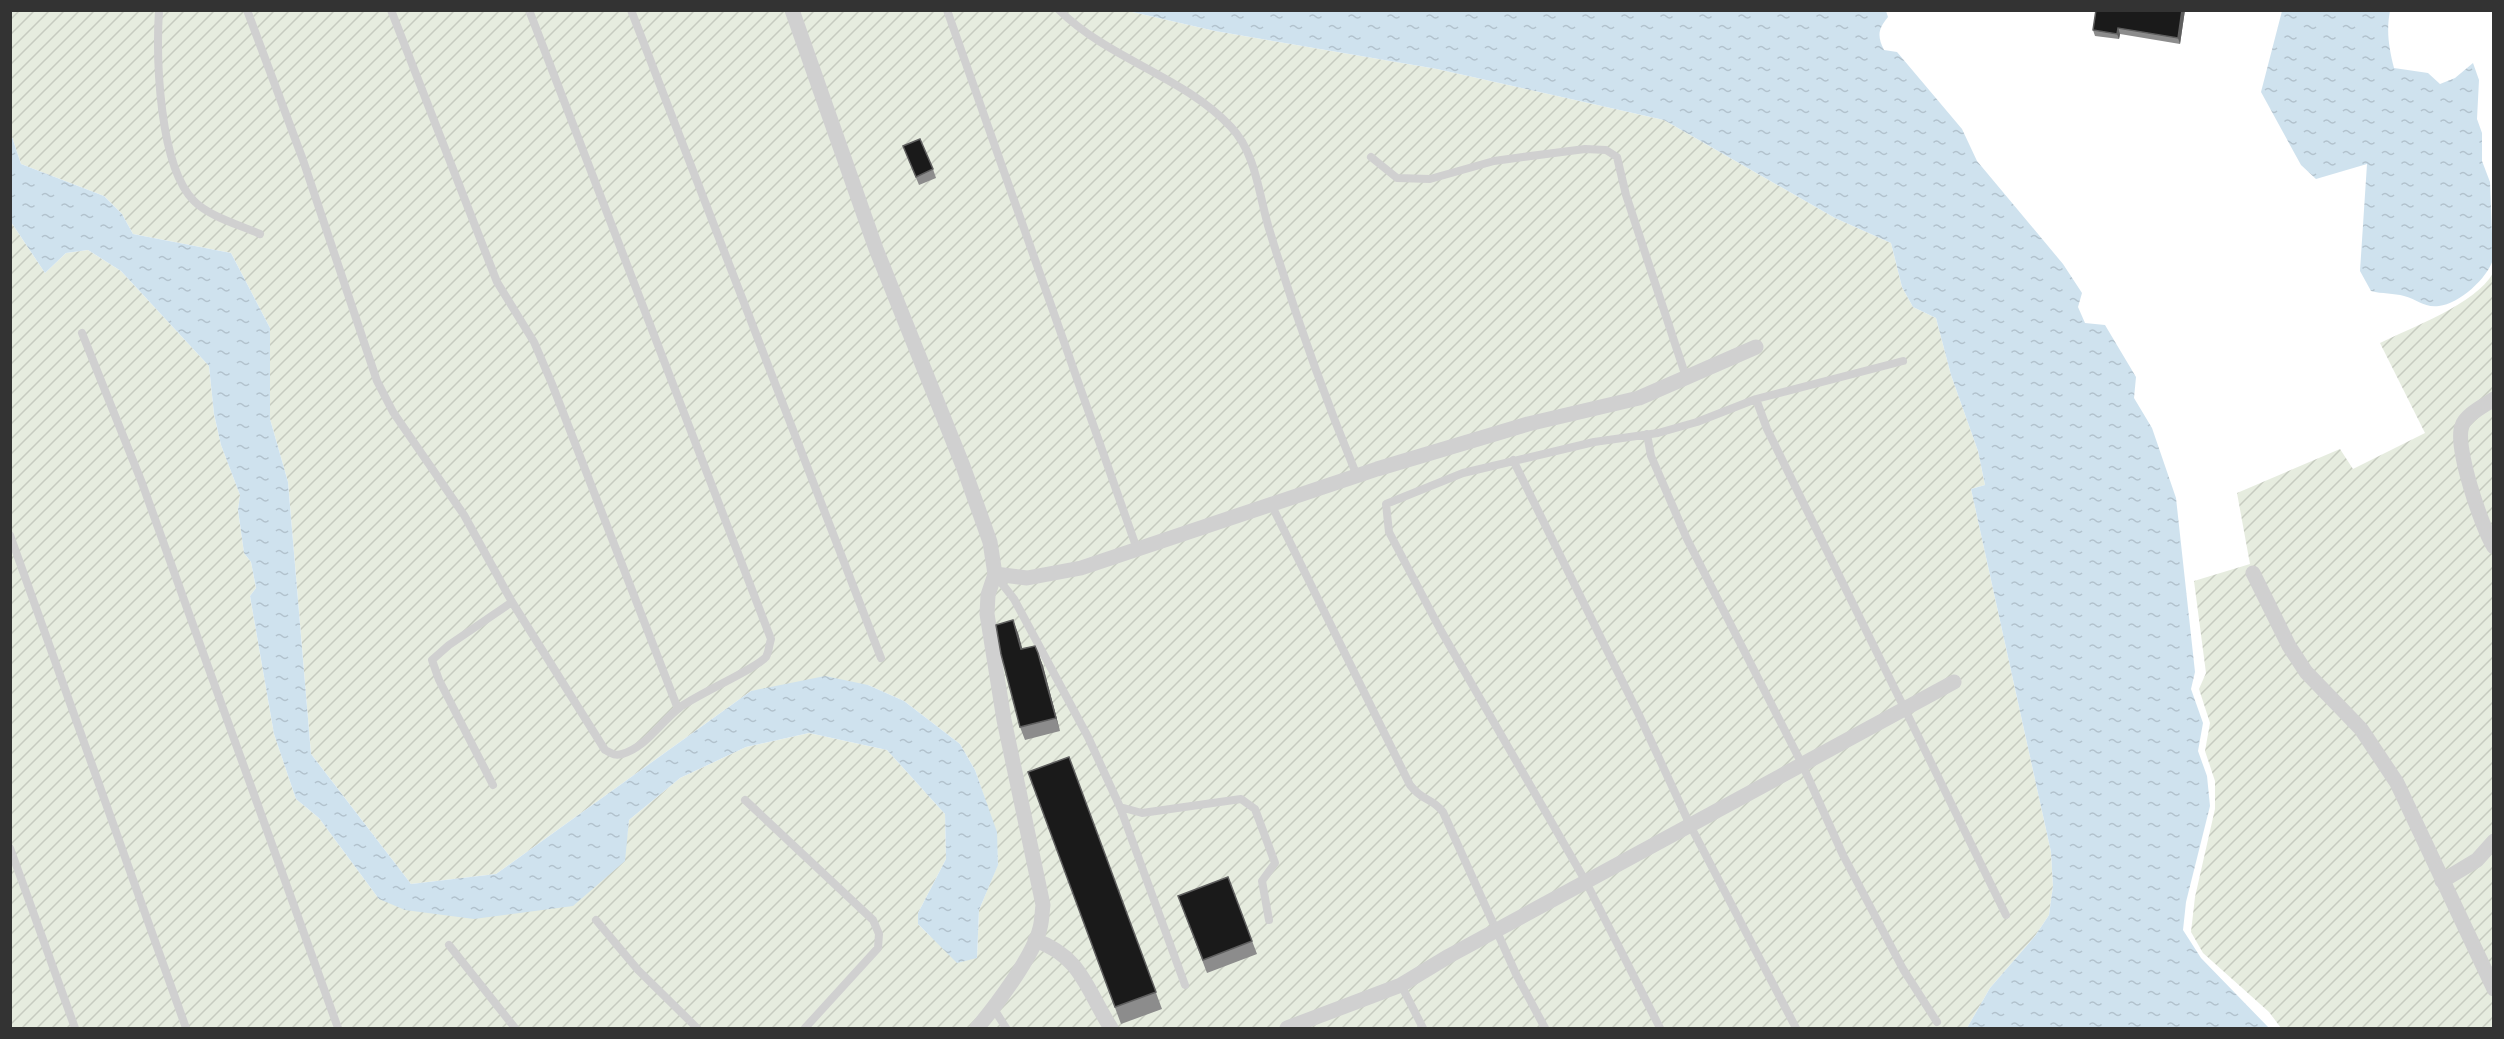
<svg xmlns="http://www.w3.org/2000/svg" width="2504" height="1039" font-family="'Work Sans',sans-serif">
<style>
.garden{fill:url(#garden-furrows)}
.water{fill:url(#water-ripples)}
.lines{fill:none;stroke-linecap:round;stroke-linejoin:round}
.service{stroke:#d0d0d0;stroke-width:8}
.minor{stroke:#d0d0d0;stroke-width:15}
.wall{fill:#8c8c8c}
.shaded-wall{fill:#5f5f5f}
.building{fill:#1a1a1a;stroke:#5f5f5f;stroke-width:1.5}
</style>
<defs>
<pattern id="garden-furrows" width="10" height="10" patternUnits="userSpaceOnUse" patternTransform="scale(1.5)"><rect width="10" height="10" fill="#e6ecdf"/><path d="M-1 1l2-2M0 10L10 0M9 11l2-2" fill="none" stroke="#c6cbc0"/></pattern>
<pattern id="water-ripples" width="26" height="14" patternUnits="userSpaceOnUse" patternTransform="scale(1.5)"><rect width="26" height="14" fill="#cfe2ee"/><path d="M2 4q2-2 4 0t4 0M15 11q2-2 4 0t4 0" fill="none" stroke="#b2c2cd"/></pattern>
</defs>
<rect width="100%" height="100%" fill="#fff"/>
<path class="garden" d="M11,10L1128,11L1215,31L1437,69L1664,120L1835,218L1891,243L1902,287L1913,307L1936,318L1951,375L1978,451L1985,485L1971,489L2051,852L2053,886L2049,915L2035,936L1990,988L1967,1028H11V222L45,273L66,253L88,250L121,271L209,366L214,414L221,445L240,495L238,510L244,553L251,562L256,588L250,596L274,734L296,799L319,818L379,899L624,861L629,820L680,778L746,747L809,733L887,750L945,814L946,859L918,913V924L930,936L977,958L979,910L998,864L996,832L975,770L960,744L904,701L868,685L751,691L496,874L411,884L311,754L288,482L270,419V328L231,253L133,234L122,214L104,196L21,164L11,134Z
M2493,273V1028H2281L2269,1012L2203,953L2191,932L2195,897L2215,809V781L2205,751L2210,723L2199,689L2206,673L2194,581L2250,564L2237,493L2340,449L2353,469L2425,433L2380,343C2412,327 2476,304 2493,273Z"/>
<path class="water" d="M1128,11H1886L1888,17C1878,29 1877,36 1884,50L1897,52L1962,129L1977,161L2063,264L2082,293L2078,307L2085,323L2105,325L2136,377L2134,398L2152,428L2176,498L2195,672L2191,689L2203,723L2198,751L2207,776L2210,806L2186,902L2183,930L2201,958L2269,1028H1967L1990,988L2035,936L2049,915L2053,886L2051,852L1971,489L1985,485L1978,451L1951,375L1936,318L1913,307L1902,287L1891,243L1835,218L1664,120L1437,69L1215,31Z
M2282,11H2390C2386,31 2389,48 2394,68L2428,73L2440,84L2455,78L2473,63L2479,80L2477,119L2482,133V161L2490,182L2493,259C2488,278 2459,304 2439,306C2424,308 2417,299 2404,296C2394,293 2382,294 2371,291L2360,271L2367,164L2316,179L2301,165L2261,92Z
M11,134L21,164L104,196L122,214L133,234L231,253L270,328V419L288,482L311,754L411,884L496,874L751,691L825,676L868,685L904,701L960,744L975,770L997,832L998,865L979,910L977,958L957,963L918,924V913L946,859L945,814L887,750L809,733L746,747L680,778L629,820L625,861L573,906L474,919L405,910L379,899L319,818L296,799L274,734L250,596L256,588L251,562L244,553L238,510L240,495L221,445L214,414L209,366L121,271L88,250L66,253L45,273L11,222Z"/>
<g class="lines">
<path class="service" d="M159,10C156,59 159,166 194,201C210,217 240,225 260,234
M247,10L303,160L377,381L393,412L464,515L512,602L605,750C611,753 614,756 622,754C645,748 660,723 679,708C696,695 757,668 766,657C769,652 769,645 771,639L529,10
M391,10L497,282L534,342L552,384L678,709
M631,10L881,658
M947,10L1137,549
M1059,10C1110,60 1183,76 1231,127C1257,154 1259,198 1270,232C1295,314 1324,396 1357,476
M1371,157L1397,178L1430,179L1494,161L1523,157L1585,149L1606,150L1617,157L1626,195L1686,377
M82,333L142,483L338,1028
M1756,399L1767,429L2006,915
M1647,434L1651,456L1687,539L1802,764L1843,855L1903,969L1937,1022
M1513,460L1639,715L1690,825L1796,1028
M1271,504L1410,785C1423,802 1431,797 1443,812L1516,974L1545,1028
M10,535L186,1028
M996,576L1014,599L1088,737L1120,807L1185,985
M493,785L439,680L432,660L449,645L512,602
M745,800L873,920L879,934L878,948L805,1028
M1120,807L1142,813L1241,799L1255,809L1275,863L1262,881L1269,920
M10,848L75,1028
M596,920L638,970L697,1028
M449,945L515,1028
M1401,985L1423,1028
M994,1009L1006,1028
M1660,1028L1586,882L1440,629L1389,532L1386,504L1463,473L1594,442L1658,433L1697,422L1756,399L1903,361"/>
<path class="minor" d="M792,10L876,249L963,466L990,542L995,574L988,595L987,614L1004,720L1043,905C1042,912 1042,921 1040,928C1034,955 995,1007 977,1028
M2494,399C2484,406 2466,414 2462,426C2454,446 2482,528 2494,547
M2253,573L2289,646L2306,672L2361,729L2397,783L2494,989
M995,574L1027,578L1081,568L1377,469L1528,424L1639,398L1756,347
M2442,881L2477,860L2494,841
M1035,940C1082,957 1086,989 1111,1028
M1287,1028L1401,985L1449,956L1954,682"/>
</g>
<path class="wall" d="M2185,10L2180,44L2120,34L2119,39L2095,36L2093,30Z
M903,146L933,169L936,178L919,185Z
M1018,633L1022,649L1038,653L1043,666L1060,731L1025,740L1020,727Z
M1069,757L1162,1009L1121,1024L1028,772Z
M1228,877L1257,954L1207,973L1178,896Z"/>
<path class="shaded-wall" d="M2182,10H2185L2180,44L2178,38Z
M2118,28L2120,34L2119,39L2117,34Z
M1013,620L1018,633L1026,662L1021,649Z
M1038,653L1043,666L1060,731L1056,718Z"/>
<path class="building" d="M2096,10H2182L2178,38L2118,28L2117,34L2093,30Z
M920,139L933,169L916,177L903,146Z
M1013,620L1021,649L1035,646L1038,653L1056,718L1020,727L1001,654L996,625Z
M1069,757L1156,992L1115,1007L1028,772Z
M1228,877L1252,941L1203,960L1178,896Z"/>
<rect width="2504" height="1039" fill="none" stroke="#333333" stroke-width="24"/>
</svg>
